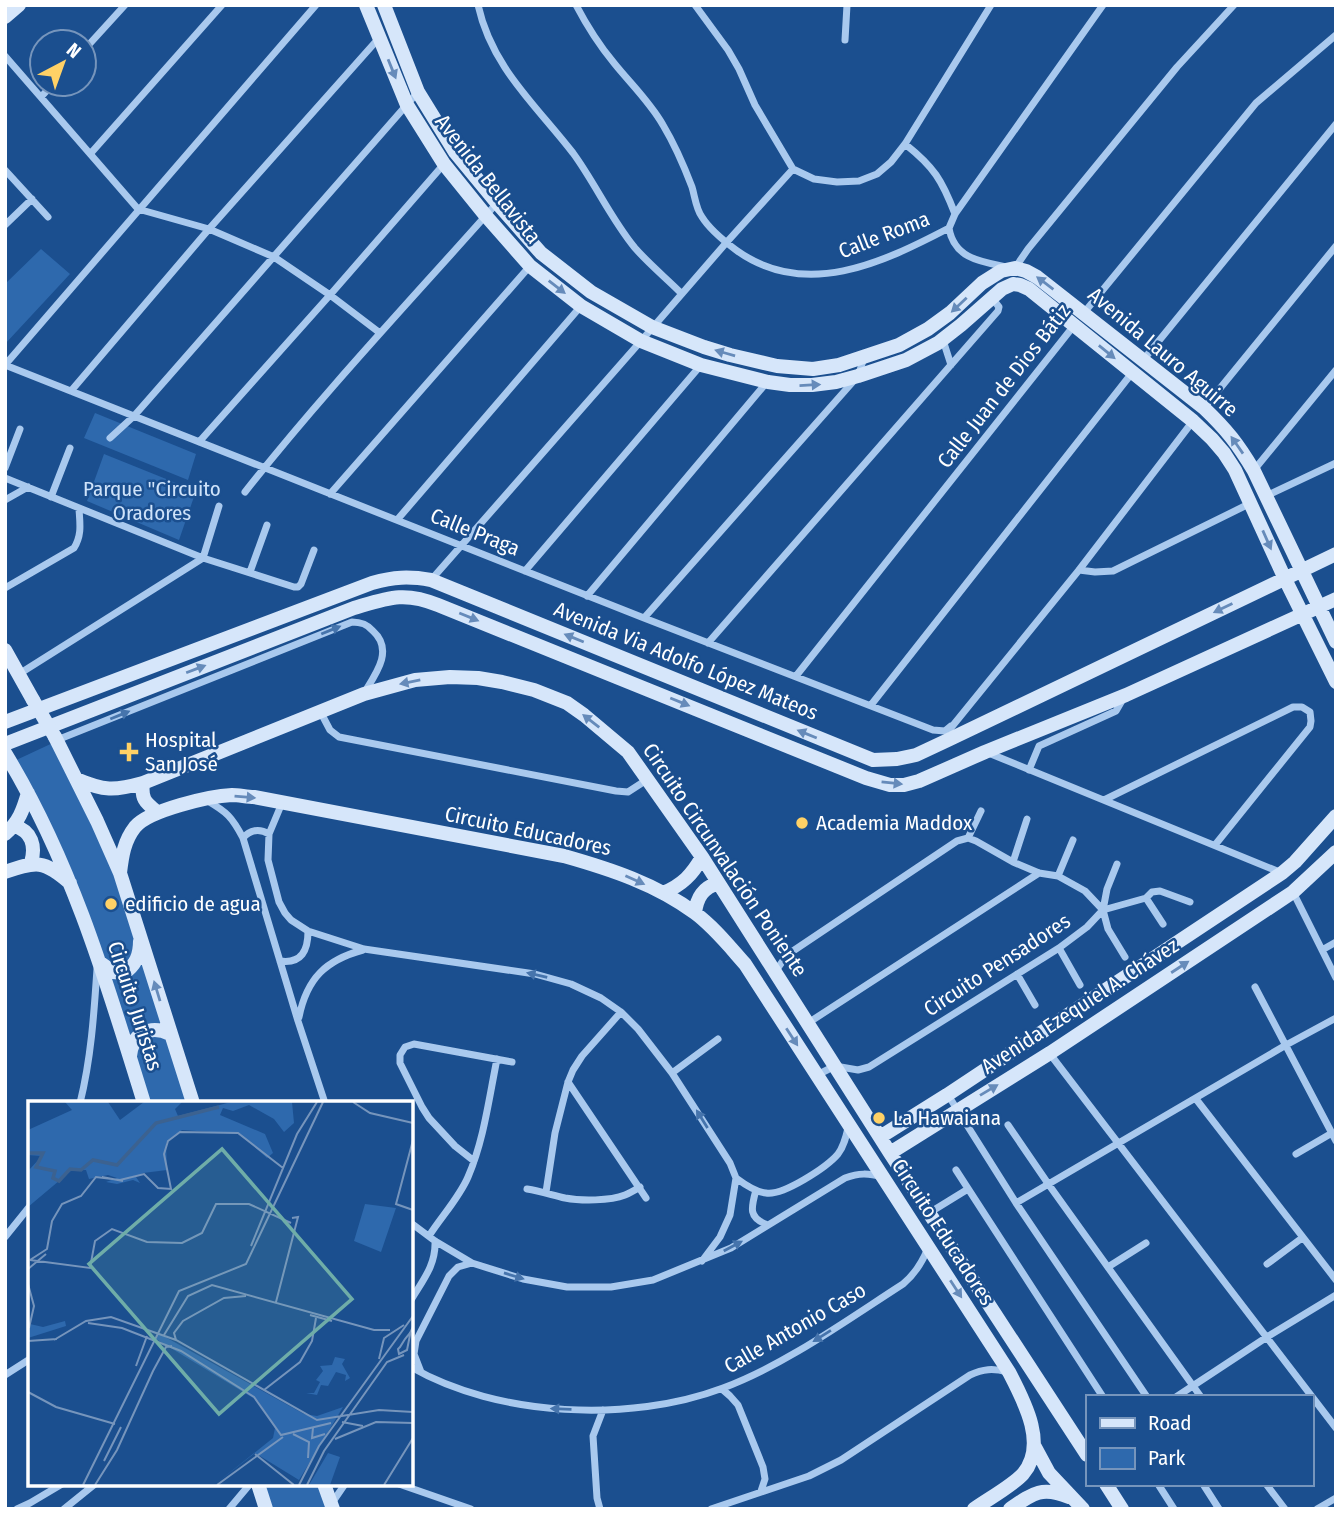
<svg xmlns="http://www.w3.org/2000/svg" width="1341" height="1514" font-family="'Fira Sans Condensed',sans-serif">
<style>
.green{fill:#2e69ad}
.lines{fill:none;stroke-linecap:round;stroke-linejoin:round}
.street{stroke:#a9c9ee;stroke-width:7}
.secondary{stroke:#d6e6fa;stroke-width:14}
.secondary-bridge{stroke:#d6e6fa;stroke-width:14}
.oneway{fill:#668bba}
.oneway2{fill:#4674ac}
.poi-dot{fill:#ffd166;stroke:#1b4f8f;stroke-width:2.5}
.labels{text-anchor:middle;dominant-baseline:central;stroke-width:5;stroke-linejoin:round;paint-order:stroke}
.street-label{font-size:21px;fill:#fff;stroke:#1b4f8f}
.park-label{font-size:21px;fill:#cfe3fa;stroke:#1b4f8f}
.poi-label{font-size:21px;fill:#fff;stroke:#1b4f8f;text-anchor:start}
.inset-river{fill:none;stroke:#3c6290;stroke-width:3.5}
.inset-road{fill:none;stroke:#7695bc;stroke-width:2}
.view{fill:#6fada8;fill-opacity:0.15;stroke:#6fada8;stroke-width:3.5}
.inset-edge{fill:none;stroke:#fff;stroke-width:3.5}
</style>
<rect width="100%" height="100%" fill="#1b4f8f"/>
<path class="green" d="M41,249L70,274L5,344V284Z
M95,413L196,454L188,480L84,438Z
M104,454L196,491L179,540L87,501Z
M57,741L97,821L195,1103H149L135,1059L12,762Z
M265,1484H328L335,1509H272Z"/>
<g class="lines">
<path class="street" d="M316,5L5,365L644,618L933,730L945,731L951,726
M478,5C492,68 536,105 573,153C595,183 611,219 635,248C649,264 666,278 681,293
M576,5C587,26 599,45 614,63C630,83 650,102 663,125C675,145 684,166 692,187C695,197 696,209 702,217C710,230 724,241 736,250C805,300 882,263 949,228L955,214L1103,5
M695,5L728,50L739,69L755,105L793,169L814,179L837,182L859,181L877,174L891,162L905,144L991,5
M845,40L847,5
M84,50L125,5
M5,56L138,209L209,229L274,257L330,295L380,333
M41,97L53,84
M905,144C934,167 942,180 955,214
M91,153L222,5
M5,170L48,217
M5,225L32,199
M949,228C954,259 982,262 1007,267
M1015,268L1028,249L1177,67L1234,5
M1083,314L1256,103L1336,35
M943,340L951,365
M1144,359L1336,124
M71,391L209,229L379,38
M1204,408L1336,246
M110,438L134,416L418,92
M199,442L330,295L444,164
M5,468L20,429
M1254,470L1336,370
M5,478L203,558L294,587H298L301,584L314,550
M245,492C324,392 412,299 497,203
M330,494L530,266
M1266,496L1336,463
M51,497L70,448
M5,500L28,487
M397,520L581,306
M203,558L219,506
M1079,570L1095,572L1113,571L1251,503
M525,571L701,365
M250,572L267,525
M431,580L641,341L726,243L793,169
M5,588L74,548C82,535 80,524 79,509
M587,596L767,382
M644,618L858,376L864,358
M708,643L998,311L999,307L992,298
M19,674L203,558
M796,676L1076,323
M871,705L1132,373
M321,713L330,730L339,737L616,791L628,792L648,779
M950,729L1079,570L1193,421
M57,740L352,622C361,622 367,624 373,631C394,650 376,674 364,693
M986,752L1282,873
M1029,770L1039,746L1116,711L1123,699
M206,800C227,812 232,817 243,838L298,1021L325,1103
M1104,800L1293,707H1302L1310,712L1311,721L1310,727L1215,845
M282,803L269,834L268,860L279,902L285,913L291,920L308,931L364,949L535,974L571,984L601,998L621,1012L638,1029L672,1073L730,1163L736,1178L730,1215L720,1237L702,1261
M243,838C250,830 259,828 269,834
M968,838L981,811
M1013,862L1027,819
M1058,876L1073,840
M1293,892L1336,978
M1146,898L1163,924
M1103,910L1146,898L1152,892L1160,891L1190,902
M1059,948L1080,985
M1322,950L1336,942
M280,961C302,964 308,950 308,931
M775,972L787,955L957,841L968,838L976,841L1013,862L1039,873L1058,876L1085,891L1103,910L1108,929L1125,957
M1017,974L1035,1005
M1255,987L1336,1141
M299,1017C307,978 326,960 363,950
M808,1023L1039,873
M1050,1054L1336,1428
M672,1073L718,1039
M817,1075L835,1066L858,1070L869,1067L1059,948L1087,927L1103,910L1107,889L1117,864
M568,1082L646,1198
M948,1095L1016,1203L1147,1397
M1196,1099L1336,1280
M80,1103C91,1059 94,1014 97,969
M1008,1125L1049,1185L1201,1397
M1296,1154L1332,1133
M474,1161L455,1146L429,1118L422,1107L400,1063V1055L405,1047L414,1044L512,1062
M956,1170L1103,1397
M736,1178C744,1184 755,1192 766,1193C783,1196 827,1167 838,1154C844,1146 846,1137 848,1128
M527,1189C540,1191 552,1195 565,1198C581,1201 610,1201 625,1195C630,1193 635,1190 640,1187
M756,1190C751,1208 748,1218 768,1225
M546,1192L555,1133L568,1082L573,1070L582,1056L621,1012
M1016,1203L1286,1045L1336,1018
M929,1213L968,1189
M411,1223L435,1241L472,1263L523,1279L567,1287H611L653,1280L731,1248L845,1178C859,1173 868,1173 882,1177
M429,1236C441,1217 459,1198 468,1177C484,1140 489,1098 497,1059
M5,1237L30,1206
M1267,1264L1302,1238
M1108,1267L1146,1243
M411,1300C423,1280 436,1265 435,1241
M411,1367C498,1417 630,1423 723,1388C785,1365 847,1320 903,1284C915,1274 922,1263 928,1248
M421,1372L414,1354L416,1341L449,1276L458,1267L472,1263
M5,1375L30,1359
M722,1389L730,1396L738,1405L763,1467L765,1479L761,1491
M1176,1397L1267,1337L1336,1295
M399,1484L471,1509
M1158,1484L1174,1509
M1203,1484L1219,1509
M1266,1484L1285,1509
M332,1503L345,1484
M17,1509L30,1503L62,1484
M64,1509L95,1484
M229,1509L250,1484
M600,1509L597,1498L593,1436L603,1410
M711,1509L809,1476L841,1460L970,1375C983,1369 993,1368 1007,1372
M1317,1509L1336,1498"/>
<path class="secondary" d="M366,5L407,105L444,164L486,216L530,266L581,306L641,341L701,365L768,382L790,385H812L836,382L858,376L906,360L938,343L961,325L1002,289L1013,284L1020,285L1029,289L1193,421L1212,439L1224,453L1235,470L1285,579L1336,682
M384,5L418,92L455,152L497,203L541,253L591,292L652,327L704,347L730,355L777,366L813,369L839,365L899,345L928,329L950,313L982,283L1001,271L1015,268L1026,271L1037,277L1204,408C1227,430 1238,444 1254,471L1336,642
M5,17L19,5
M5,650L33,700
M5,722L372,583C394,577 408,576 431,580L873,760L897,759L916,755L948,740L1336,554
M55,737L97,821L120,873L193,1103
M5,744L354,608C388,598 404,591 438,605L866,778L890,785H904L919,781L985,752L1126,695L1336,599
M5,753C71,861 107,983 144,1103
M76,779C104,791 114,791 143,783L364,694L415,680L450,677L478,678L502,682L534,690L567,703L584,715L628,752L702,857L890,1153L1087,1455
M143,783C141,799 145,802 157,812
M14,826C32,831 36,846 31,863
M5,834C19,822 23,810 28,793
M5,872C36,861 44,860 70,883
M120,873C122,856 124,841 135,827C149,810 210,796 232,795C239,795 247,797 254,797L564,856C610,869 656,884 695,913C714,927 729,946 745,964L1009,1372C1024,1401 1048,1445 1023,1474C1012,1486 988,1499 974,1509
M663,893C682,885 692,875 702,857
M695,913C697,897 703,888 718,883
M99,962L113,972L124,973C136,965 140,955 140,941
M130,1056C132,1034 150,1024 170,1034
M880,1137L947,1095L1282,873L1295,862L1336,816
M890,1153L1050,1053L1293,892L1336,852
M1035,1447L1049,1473L1083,1509
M258,1484L266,1509
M324,1484L333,1509
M1106,1484L1122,1509
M1010,1509C1033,1493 1042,1486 1069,1497"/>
<path class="secondary-bridge" d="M33,700L55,737"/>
</g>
<defs><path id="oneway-solid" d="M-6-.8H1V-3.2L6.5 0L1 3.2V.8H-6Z" transform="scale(1.75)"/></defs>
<g class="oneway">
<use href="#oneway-solid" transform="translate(392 69) rotate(68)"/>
<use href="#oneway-solid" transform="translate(1045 283) rotate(-143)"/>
<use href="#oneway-solid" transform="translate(557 287) rotate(38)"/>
<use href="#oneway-solid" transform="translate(959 305) rotate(137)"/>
<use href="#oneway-solid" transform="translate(1107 352) rotate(39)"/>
<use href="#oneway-solid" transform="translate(725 353) rotate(-164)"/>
<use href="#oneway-solid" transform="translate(810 385) rotate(-3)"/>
<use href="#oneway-solid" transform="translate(1237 445) rotate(-125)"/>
<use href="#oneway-solid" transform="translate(1267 540) rotate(66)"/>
<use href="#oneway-solid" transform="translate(1223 608) rotate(154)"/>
<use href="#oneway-solid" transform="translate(469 617) rotate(22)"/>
<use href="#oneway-solid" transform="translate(574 638) rotate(-158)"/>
<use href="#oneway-solid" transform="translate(196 669) rotate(-21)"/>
<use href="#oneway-solid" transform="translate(410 682) rotate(169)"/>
<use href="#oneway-solid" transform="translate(680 702) rotate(22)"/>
<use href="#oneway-solid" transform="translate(591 721) rotate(-142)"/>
<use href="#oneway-solid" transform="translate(807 734) rotate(-158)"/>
<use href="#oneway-solid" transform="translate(892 783) rotate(6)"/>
<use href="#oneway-solid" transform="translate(245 797) rotate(5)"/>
<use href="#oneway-solid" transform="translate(635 880) rotate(24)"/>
<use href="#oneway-solid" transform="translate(1180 967) rotate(-33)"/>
<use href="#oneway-solid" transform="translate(157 991) rotate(-107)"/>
<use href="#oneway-solid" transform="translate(792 1037) rotate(57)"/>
<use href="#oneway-solid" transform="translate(989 1090) rotate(-31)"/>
<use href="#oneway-solid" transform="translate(956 1289) rotate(57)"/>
</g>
<g class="oneway2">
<use href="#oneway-solid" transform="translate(331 630) rotate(-22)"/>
<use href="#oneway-solid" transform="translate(120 715) rotate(-22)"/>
<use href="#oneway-solid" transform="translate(537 975) rotate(-167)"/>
<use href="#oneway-solid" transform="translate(702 1119) rotate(-122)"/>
<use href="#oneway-solid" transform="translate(733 1246) rotate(-28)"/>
<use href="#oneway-solid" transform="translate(514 1276) rotate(17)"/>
<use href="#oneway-solid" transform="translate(822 1336) rotate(148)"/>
<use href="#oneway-solid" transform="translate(561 1409) rotate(-178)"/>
</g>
<g class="poi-dot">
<path d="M125.5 741.5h7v7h7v7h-7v7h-7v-7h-7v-7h7z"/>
<circle cx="802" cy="823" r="7"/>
<circle cx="111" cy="904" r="7"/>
<circle cx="879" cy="1118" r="7"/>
</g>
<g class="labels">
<g class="street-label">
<text transform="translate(488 179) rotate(52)">Avenida Bellavista</text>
<text transform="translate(884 235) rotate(-21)">Calle Roma</text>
<text transform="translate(1163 352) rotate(40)">Avenida Lauro Aguirre</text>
<text transform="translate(1004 386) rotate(-52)">Calle Juan de Dios Bátiz</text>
<text transform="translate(475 532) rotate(22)">Calle Praga</text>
<text transform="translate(686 661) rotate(22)">Avenida Via Adolfo López Mateos</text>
<text transform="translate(528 831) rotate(12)">Circuito Educadores</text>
<text transform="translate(725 860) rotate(56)">Circuito Circunvalación Poniente</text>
<text transform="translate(997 965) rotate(-33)">Circuito Pensadores</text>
<text transform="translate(135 1006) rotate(72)">Circuito Juristas</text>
<text transform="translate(1080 1006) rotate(-33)">Avenida Ezequiel A. Chávez</text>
<text transform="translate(943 1232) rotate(57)">Circuito Educadores</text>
<text transform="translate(795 1328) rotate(-30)">Calle Antonio Caso</text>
</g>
<g class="park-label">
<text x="152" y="489">Parque "Circuito<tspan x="152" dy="24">Oradores</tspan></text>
</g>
<g class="poi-label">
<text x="145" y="740">Hospital<tspan x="145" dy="24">San José</tspan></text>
<text x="816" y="823">Academia Maddox</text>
<text x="125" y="904">edificio de agua</text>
<text x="893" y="1118">La Hawaiana</text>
</g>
</g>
<g transform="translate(28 1101)">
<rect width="385" height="385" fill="#1b4f8f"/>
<path d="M37,1H80L92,19L116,1H154L147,8L150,15L203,1H264L266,22L256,31L246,18L221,4L205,10L195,7L192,14L237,33L245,52L239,57L212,33L154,29L138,42L139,69L115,72L108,76L112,82L105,79L89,83L78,81L89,77L80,74L61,78L58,69H44L0,106V70L14,55L0,54V29L44,9ZM337,103L368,107L353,151L326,140ZM3,211L2,223L15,226L37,220L38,225L0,237ZM130,232L276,313L289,315L315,306L271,379L227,352L186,384L245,337L247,327L230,300L128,238ZM307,256L317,258L314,263L322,277L317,280L318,274L308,271L300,285L293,284L289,294L278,292H286L292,281L288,279L295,270L292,265L304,264ZM300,352L312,356L302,384H281Z" fill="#2e69ad"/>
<path class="inset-river" d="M0,52H15L8,66L27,70L25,77L31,80L42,68L53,69L65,59L89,64L128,22L191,6"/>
<path class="inset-road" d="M325,1L342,12L385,22M385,39L368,103L385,109M74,76L95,80M223,145L269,33L289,1M2,159L19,148L24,120L34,103L53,95L68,76L92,79L116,73L130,87L143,88L136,53L140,40L152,31L210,32L255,67M2,159L62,167L67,140L84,128L119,141L154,142L174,132L188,103H221L263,122M0,168L18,153M0,183L6,205L1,227M248,201L270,116L264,117M282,214L304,220M60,222L94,227L153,250L226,296L253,334L303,322M381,232H382V234L379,249L371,253L370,248L372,246L377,238L382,232L385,226M136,234L160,195L184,184L346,229H362M26,239L58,220L83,216L148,239L289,319L351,309L385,311M148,239L146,232L155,220L196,197L218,195M0,240L29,238M351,258L356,237L376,224M108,265L119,235M236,289L272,261L284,240L288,217M0,291L28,306L87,323M314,321L335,325M285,327L284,337L297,333M265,333L281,341L280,357M307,338L348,321L385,322M227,353L266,384M76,360L93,326M55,384L151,190L218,163L295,1M67,384L89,349L125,270L138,246L144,245M189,384L255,336M271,384L291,345L385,215M279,384L296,350L359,261L376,254M356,384L385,337"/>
<path class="view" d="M194,48L324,198L191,313L61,163Z"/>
<rect width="385" height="385" class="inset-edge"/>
</g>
<rect width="1341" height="1514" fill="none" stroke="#ffffff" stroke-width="14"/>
<rect x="1086" y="1395" width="228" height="91" fill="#1b4f8f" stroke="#7695bc" stroke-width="2"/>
<rect x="1100" y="1418" width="35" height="10" fill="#d6e6fa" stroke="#7695bc" stroke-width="2"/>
<text x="1148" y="1430" font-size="21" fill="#ffffff">Road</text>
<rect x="1100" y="1448" width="35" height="21" fill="#2e69ad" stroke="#7695bc" stroke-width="2"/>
<text x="1148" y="1465" font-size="21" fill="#ffffff">Park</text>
<g transform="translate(63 63) rotate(41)"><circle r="33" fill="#1b4f8f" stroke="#7695bc" stroke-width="2"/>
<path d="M0-5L12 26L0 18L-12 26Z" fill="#ffd166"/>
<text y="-10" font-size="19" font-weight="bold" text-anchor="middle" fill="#ffffff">N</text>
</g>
</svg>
